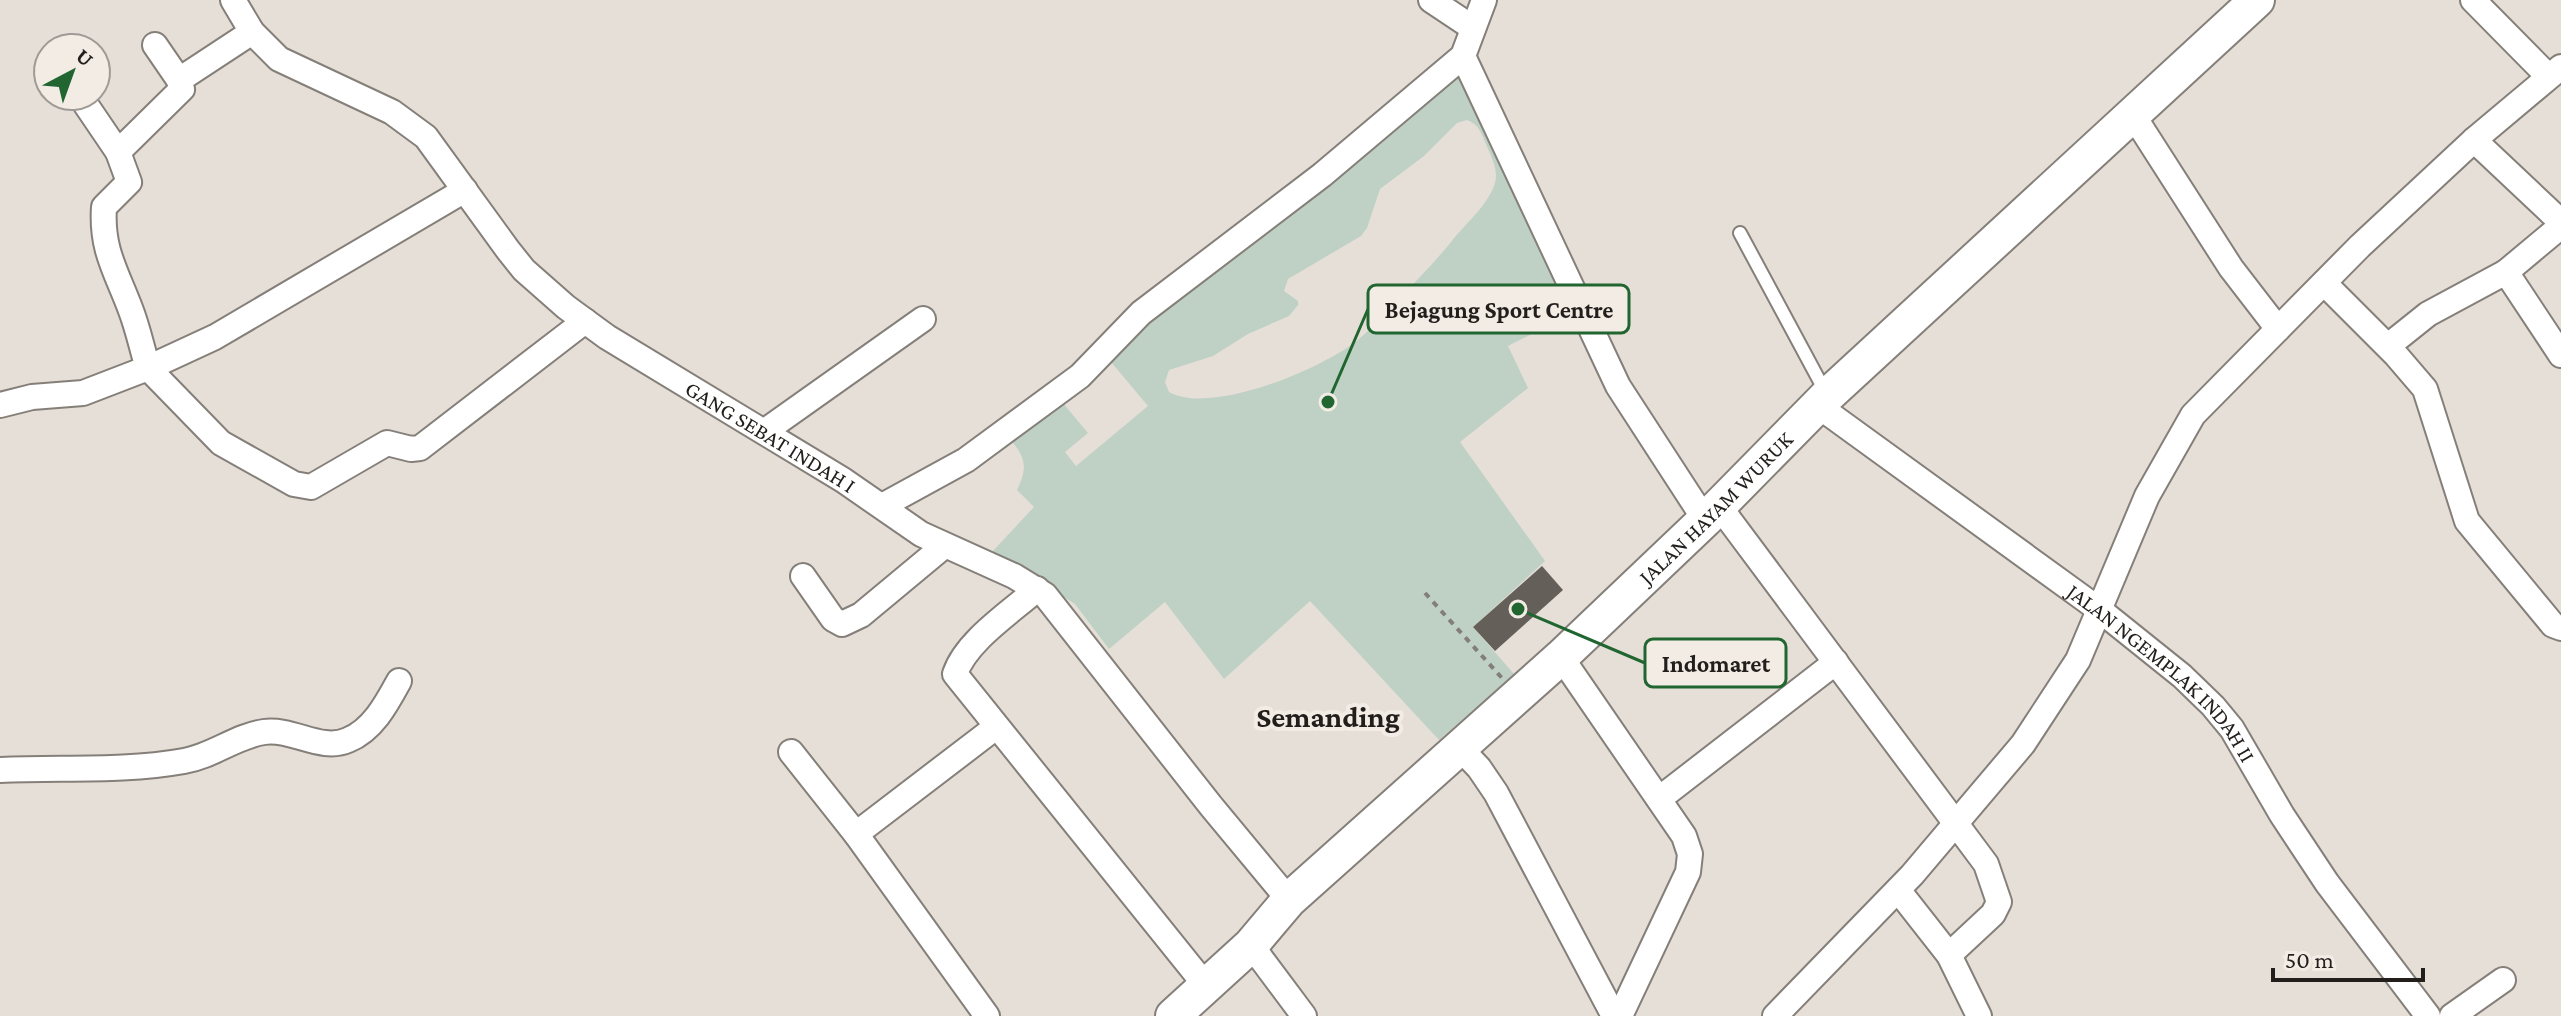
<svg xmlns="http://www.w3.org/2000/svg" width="2561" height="1016" font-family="'Crimson Pro',serif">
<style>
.green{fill:#bed1c4;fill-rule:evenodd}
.building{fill:#655f59}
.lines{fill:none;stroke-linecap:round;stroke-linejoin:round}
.service-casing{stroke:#857f79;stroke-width:16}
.minor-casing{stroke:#857f79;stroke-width:28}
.secondary-casing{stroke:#857f79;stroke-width:38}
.path{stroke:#837e79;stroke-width:4;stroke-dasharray:6 6;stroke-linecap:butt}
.service{stroke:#fff;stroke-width:12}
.minor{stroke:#fff;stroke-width:24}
.secondary{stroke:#fff;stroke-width:34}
.labels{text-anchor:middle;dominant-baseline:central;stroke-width:8;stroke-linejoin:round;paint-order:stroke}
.street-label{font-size:22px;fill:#211e1c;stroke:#f3ece5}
.district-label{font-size:30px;font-weight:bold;fill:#211e1c;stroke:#f3ece5}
.leader{fill:none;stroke:#216631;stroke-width:3}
.callout-dot{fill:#216631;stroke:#f3ece5;stroke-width:3}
.callout{fill:#f3ece5;stroke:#216631;stroke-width:3}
.callout-label{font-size:24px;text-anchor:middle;font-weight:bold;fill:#211e1c}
</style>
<rect width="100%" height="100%" fill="#e6dfd8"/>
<path class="green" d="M1459,68L1573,313L1508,346L1528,388L1460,442L1545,561L1473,627L1514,674L1439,740L1310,601L1224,679L1165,602L1109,649L1075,604L992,552L1034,507L1017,490C1031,462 1022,453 1003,431L1057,396L1088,433L1065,452L1076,466L1148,406L1106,356ZM1467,120C1478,124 1481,132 1485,142C1490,154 1499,170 1495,183C1489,203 1468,222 1455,237C1437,260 1417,280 1397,301C1384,314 1372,328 1358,340C1323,368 1212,416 1169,392L1165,382L1169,370L1213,356L1248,334L1289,316L1298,305V301L1284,291L1288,279L1361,236L1367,228L1380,189L1424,156L1457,123Z"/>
<path class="building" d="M1542,566L1563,590L1495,651L1473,627Z"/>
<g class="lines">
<g class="service-casing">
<path id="service" d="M1740,233L1826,393"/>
</g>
<g class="minor-casing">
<g id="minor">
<path id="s1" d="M233,0L252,32L279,59L392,112L426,137L508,250L524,270L566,307L607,337L843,480L921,534L1014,576L1045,595L1211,806L1289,900"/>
<path d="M1431,0L1473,28"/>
<path d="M2473,0L2548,76"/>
<path d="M155,45L179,80"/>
<path d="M1463,56L1618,386L1705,520"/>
<path d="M80,96L118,152"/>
<path d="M2133,115L2231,268L2278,329"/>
<path d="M2474,140L2561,222"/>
<path d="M465,190L215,337L148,368L221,443L294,484L311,487L387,443L411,449L420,448L585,321"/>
<path d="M2561,226L2506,272L2561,355"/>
<path d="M2324,283L2395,354L2425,389L2467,521L2553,625L2561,628"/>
<path d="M2388,346L2428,314L2506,272"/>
<path d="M0,405L32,397L83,393L148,368C142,349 138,328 130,308C116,271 101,249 104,207L129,182L118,152L182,89L179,80L252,32"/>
<path id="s2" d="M1817,405L2101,611L2182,676L2213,706L2232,729L2282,815L2327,883L2428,1016"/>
<path d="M765,431L923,319"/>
<path d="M882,506L966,460L1080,376L1141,313L1322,175L1463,56L1484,0"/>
<path d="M1719,506L1986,864L1999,902L1993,914L1949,955"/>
<path d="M803,576L833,619L842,624L861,615L944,546"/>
<path d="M1037,589C1011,612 966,641 955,674L1206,986"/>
<path d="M1561,657L1684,836L1690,854L1688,872L1620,1016"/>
<path d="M1459,747L1479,768L1496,793L1614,1016"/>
<path d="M791,752L856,834L987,1016"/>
<path d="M0,770C62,767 123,772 184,761C213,756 236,736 264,732C293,728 321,752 348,740C373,730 387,703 399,681"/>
<path d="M1659,799L1836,662"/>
<path d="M856,834L996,727"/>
<path d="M1898,890L1949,955L1979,1016"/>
<path d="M1251,945L1304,1016"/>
<path d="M1775,1016L1912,875L2023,744L2078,660L2147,496L2193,415L2360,246L2474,140L2561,67"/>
<path d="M2452,1016L2503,980"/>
</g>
</g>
<g class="secondary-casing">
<g id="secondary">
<path id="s3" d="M1173,1016L1251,945L1289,900L1561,657L1705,520L1827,396L2257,0"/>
</g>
</g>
<path class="path" d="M1425,593L1502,678"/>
<use href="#service" class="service"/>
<use href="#minor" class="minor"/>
<use href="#secondary" class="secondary"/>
</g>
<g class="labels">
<g class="street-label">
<text stroke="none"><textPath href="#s1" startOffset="706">GANG SEBAT INDAH I</textPath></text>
<text stroke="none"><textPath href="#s3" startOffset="744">JALAN HAYAM WURUK</textPath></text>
<text stroke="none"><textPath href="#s2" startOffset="438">JALAN NGEMPLAK INDAH II</textPath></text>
</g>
<g class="district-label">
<text x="1328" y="716">Semanding</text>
</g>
</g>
<path class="leader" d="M1328 402L1368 309M1518 609L1645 663"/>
<g class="callout-dot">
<circle cx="1328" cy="402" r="8"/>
<circle cx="1518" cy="609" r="8"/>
</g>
<g class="callout">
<rect x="1368" y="285" width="261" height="48" rx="8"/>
<rect x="1645" y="639" width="141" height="48" rx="8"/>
</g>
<g class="callout-label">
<text x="1499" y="318">Bejagung Sport Centre</text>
<text x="1716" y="672">Indomaret</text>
</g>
<g transform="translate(72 72) rotate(41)"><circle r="38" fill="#f3ece5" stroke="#9f9a95" stroke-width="2"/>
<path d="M0-6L14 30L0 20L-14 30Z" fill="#216631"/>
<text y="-12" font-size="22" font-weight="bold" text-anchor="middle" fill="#211e1c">U</text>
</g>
<path d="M2273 968v12h150v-12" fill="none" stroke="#211e1c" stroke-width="4"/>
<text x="2285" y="968" font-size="24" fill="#211e1c" stroke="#f3ece5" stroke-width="6" paint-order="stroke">50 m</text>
</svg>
